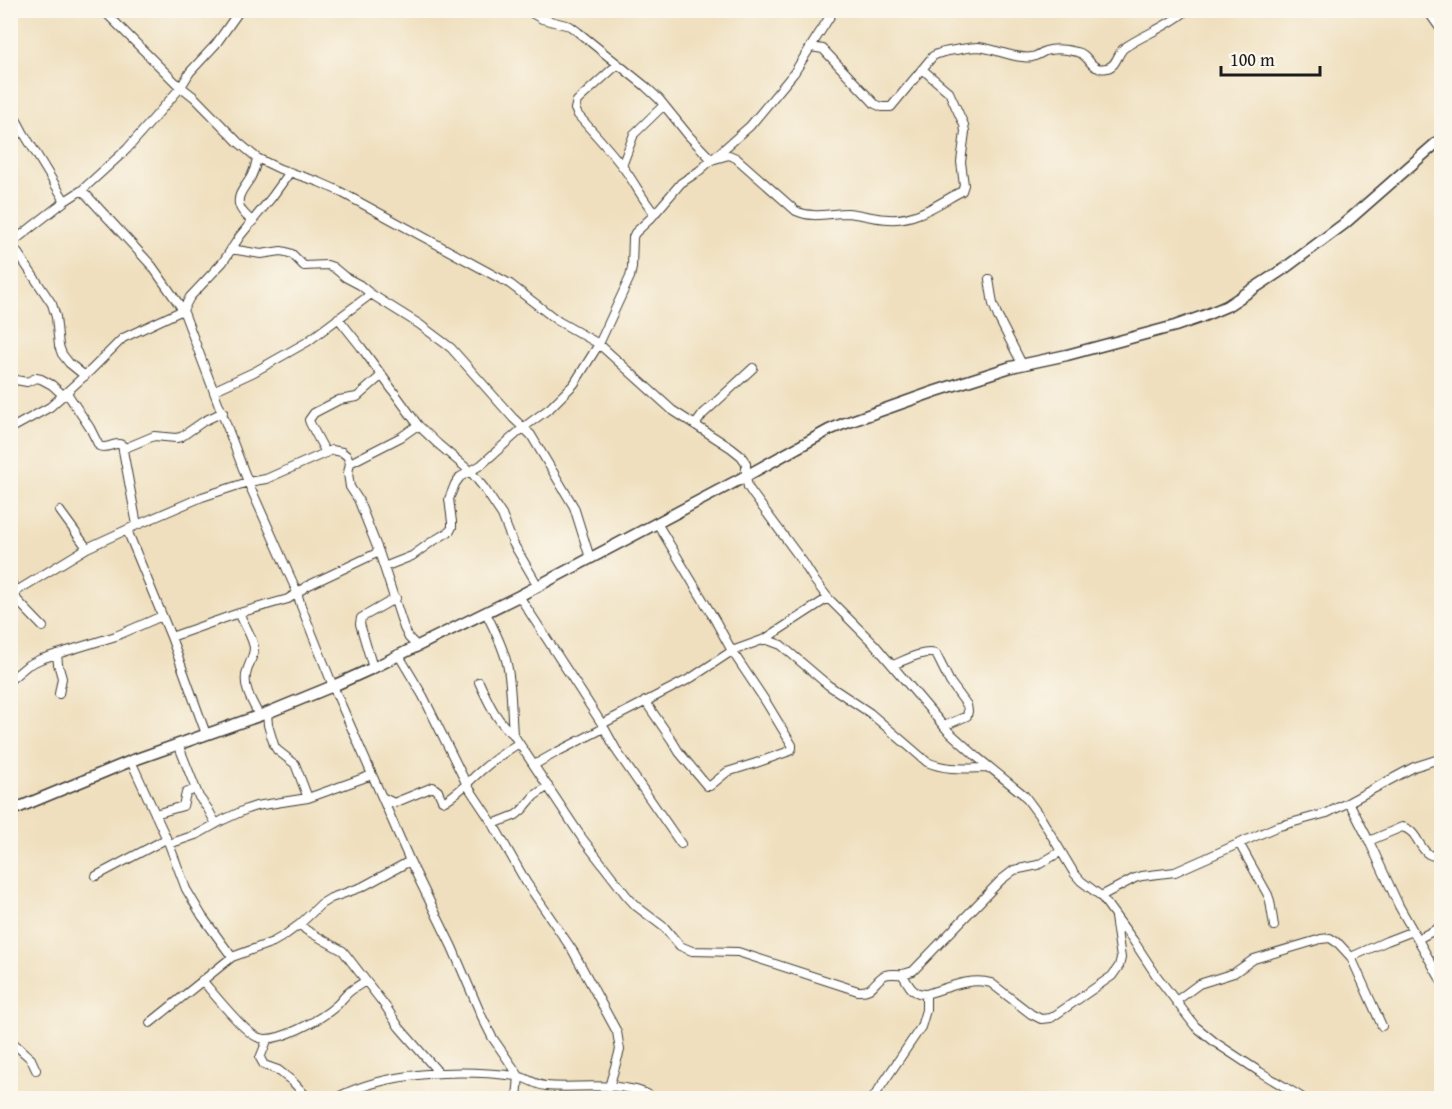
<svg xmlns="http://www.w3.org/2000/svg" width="1452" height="1109" font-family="'Gentium Book Plus',serif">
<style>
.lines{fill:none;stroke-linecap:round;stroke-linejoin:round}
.street-casing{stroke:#3c3934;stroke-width:10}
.secondary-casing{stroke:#3c3934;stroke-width:13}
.street{stroke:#fff;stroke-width:8}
.secondary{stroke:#fff;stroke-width:10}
</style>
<rect width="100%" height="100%" fill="#fbf7ec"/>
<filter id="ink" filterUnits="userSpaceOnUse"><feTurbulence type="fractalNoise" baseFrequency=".0167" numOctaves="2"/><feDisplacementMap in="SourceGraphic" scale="12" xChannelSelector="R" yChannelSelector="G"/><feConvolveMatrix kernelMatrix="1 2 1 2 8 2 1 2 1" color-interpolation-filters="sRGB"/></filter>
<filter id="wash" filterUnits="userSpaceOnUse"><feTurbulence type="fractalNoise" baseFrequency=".008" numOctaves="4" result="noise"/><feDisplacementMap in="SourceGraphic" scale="24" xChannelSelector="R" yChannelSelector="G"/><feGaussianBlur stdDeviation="1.35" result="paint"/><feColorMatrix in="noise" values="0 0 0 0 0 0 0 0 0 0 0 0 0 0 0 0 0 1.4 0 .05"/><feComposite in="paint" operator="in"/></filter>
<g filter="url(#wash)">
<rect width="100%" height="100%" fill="#efdfbe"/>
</g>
<g filter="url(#ink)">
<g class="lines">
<g class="street-casing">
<path id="street" d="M103,10L176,83L194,97L238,142L257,158L280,169L319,182L337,190L510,284L558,321L599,344L672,410L731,448L741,456L746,463V476L748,487L752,493L803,562L815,581L828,598L875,645L947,730L977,757L1024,795L1041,818L1074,873L1081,881L1101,896L1133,940L1156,975L1195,1026L1216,1043L1260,1072L1303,1098
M526,10L542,19L570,26L578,32L645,86L659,99L689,136L712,160
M1427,10L1442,31
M811,47L823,49L875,104L882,107H891L933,56C940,52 947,51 955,50C962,49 971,47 978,47C994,48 1016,60 1032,57C1037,56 1041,53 1045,51C1055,48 1066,49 1077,52C1090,54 1089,72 1107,68C1117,66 1117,54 1124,48C1144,34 1168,27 1187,10
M618,64L577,101L575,109L578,115C593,132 608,148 622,166C634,181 642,199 655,214
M10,108L23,132L65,201
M715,159L729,155L736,158L796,211C813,219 829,213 847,213C861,214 875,219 889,219C916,221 939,203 962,191L964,185L961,162L965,132L964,125L949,92L922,69
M622,166L634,134L664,105
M82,190L152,266L183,310L248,482L297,592L301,606L333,686L410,861L452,947L482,1017L492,1037L519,1076L517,1098
M253,222C248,217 242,213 240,207C235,196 246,186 251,177C254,171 256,165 257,158
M11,243L52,304L56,317L59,346L62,354L69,363L85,376
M10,244L65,201L82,190L127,149L181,87L190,72L216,44L240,10
M231,249L261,254L281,251L286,252L292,254L304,266L327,265L333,267L345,277L360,285L371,294L419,324L451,348L513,418L531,435L574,507L590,558
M989,279L993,304L998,317L1022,364
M338,318L361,347L418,425L438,444L471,472L484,488L502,515L513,543L538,586
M10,379L27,382L36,378L41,379L52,385L64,396
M215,390L254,372L307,342L371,294
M67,393L90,428L99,446C108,450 114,441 122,445L137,525
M695,425L703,414L753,368
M10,429L50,407L91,370L123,338L183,310L190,297L223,262L240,236L272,197L290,172
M123,449L154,436L176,438L181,437L204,421L223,412
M326,453L310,423L309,420L314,413L339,400L357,397L382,375
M350,463L401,437L418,425
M60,511L87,548
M127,530L171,637L206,734
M384,567L412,556L430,543L450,531L452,527V522L449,499L455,484L460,477L481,465L524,427L550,408L574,384L599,344L630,277L632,268L633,237L635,233L652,217L681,183L699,171L750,126L794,73L834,10
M10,577L17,600L43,627
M10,595L87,548L137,525L202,497L248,482L266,479L332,450L342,452L347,456L350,463L348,473L350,487L358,499L379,552L404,628L409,638L417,646
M519,596L602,724L618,753L681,844
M239,613C243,622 253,638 254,648C254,656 249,663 247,671C242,686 252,702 259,715
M486,613C494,629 503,646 507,664C512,687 511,711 513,734
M171,637L239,613L288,599L307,586L379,552
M765,639L781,645L828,685L870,713L927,762C947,771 968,768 990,768
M57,654L58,664L62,678L59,694
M398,654L423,696L467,785L493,824L526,882L573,951L617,1032L620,1050L609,1087
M893,665C906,660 922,650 936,654L950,682L967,705L968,711L967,716L944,726
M373,668L360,624L361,618L396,598
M10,680L28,665L41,659L116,636L162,616
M479,682C488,701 496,721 513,734L582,838L626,895L636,906L665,928L680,946L692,951L738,952L858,991C873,992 872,984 883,976C889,972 896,975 903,974C907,973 910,972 913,971L1001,880L1014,870L1038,865L1060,852
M645,701L671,739L679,752L707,786H710L727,772L756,763L790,751L792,748V745L766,702L732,651L715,620L657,523
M267,713L268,725L274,745L277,750L295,764L308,798
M602,724L691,678L732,651L765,639L828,598
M178,744L199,797L208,809L216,824
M131,761L169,844L186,889L202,916L232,957
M534,765L557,752L604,728
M382,797L394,803L433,787L438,791L442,800L445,801C456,794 466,785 475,776C488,764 503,753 519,743
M1349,802L1369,841L1399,906L1442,982
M155,814L183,806L186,793L195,789
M493,824L516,815L522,810L534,796L548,786
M1369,841L1402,827C1416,830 1417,844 1427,853C1430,856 1437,857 1442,858
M1239,843L1268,895L1270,901L1274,926
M169,844L198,834L223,820L247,809L256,806L308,798L372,775
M96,876L166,839
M1101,896L1135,878L1142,876L1175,872L1276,827L1327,813L1349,802L1414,767L1442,758
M300,924L306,930L343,951L386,1007L399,1027L439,1073
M1418,939L1442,926
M1351,957L1387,941L1413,931
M902,974C910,986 911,994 926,994C947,988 970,977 991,983L1031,1014L1041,1019L1051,1018L1112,976L1119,966L1121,958L1115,917
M202,980C214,994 243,1031 257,1037C275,1046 323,1018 337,1005C340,1002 343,998 346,995C351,989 359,986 365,981
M1176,1001L1199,984L1234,973L1254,959L1321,939L1330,938L1339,944L1351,957L1382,1026
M150,1023L232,957L273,942L285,935L300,924L321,904L331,898L362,887L410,861
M10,1040L31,1059L36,1070
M265,1040L266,1043L260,1058L264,1065L278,1070L292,1081L308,1098
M336,1098C387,1071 460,1069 516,1076C526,1077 535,1085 546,1086C573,1089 633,1080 653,1098
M873,1098L921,1027L926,1010V994"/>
</g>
<g class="secondary-casing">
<path id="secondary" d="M10,811L131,761L267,713L333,686L373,668L519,596L746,476L829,430L843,424L936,391L1011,367L1067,355L1175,326L1201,317L1227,306L1285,268L1344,224L1442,138"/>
</g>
<use href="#street" class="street"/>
<use href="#secondary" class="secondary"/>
</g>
</g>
<rect width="1452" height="1109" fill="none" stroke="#fbf7ec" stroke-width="36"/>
<path d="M1221 66v9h99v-9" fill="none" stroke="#1c1c1c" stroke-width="3"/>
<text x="1230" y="66" font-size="18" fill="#1c1c1c" stroke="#fbf7ec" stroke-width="4.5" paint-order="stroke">100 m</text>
</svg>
